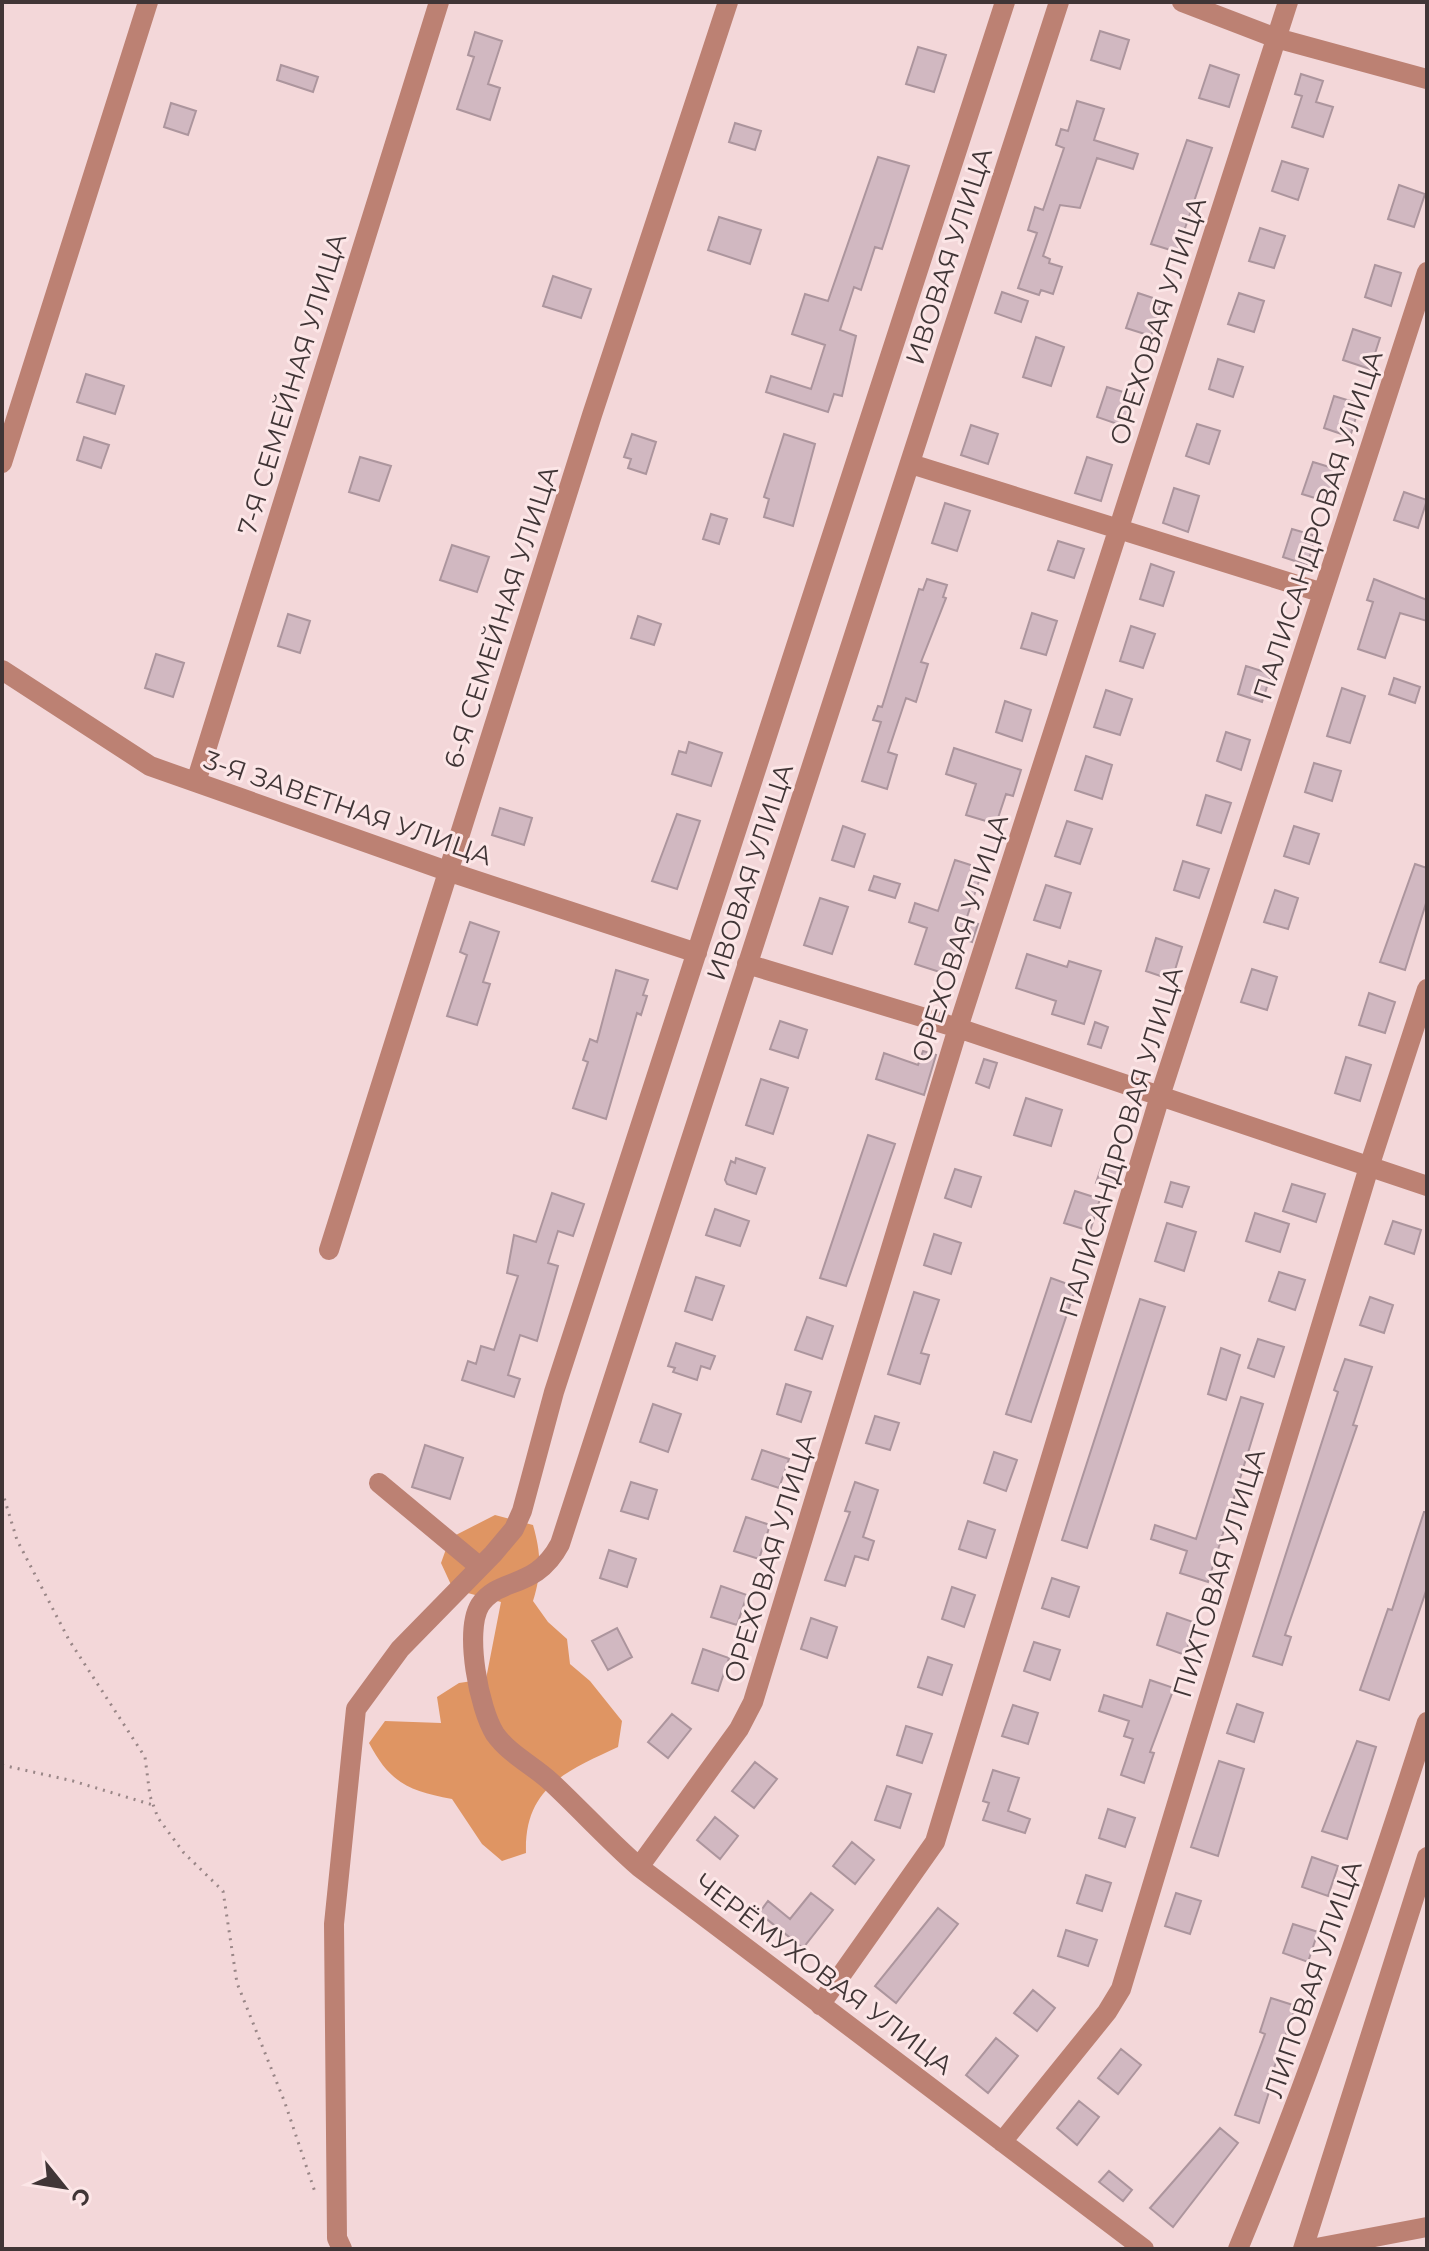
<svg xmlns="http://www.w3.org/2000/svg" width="1429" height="2251" font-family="Montserrat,sans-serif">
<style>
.forest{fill:#df9563}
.building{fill:#d1b8c1;stroke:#ac959d;stroke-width:2}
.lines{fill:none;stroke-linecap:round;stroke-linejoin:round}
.path{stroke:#998687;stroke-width:3;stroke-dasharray:2 6;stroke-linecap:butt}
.minor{stroke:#bc8173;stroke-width:20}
.labels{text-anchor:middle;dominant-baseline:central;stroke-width:6;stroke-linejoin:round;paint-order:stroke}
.street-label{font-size:26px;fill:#403536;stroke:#fce6e7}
</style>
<rect width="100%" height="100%" fill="#f3d7d9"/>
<path class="forest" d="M495,1515L533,1525C541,1553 542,1573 533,1601L548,1622L567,1639L570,1664L590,1681L622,1721L618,1747C566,1771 524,1788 526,1853L502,1861L482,1844L452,1799C409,1791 390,1783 369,1743L385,1721L441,1723L437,1697L459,1683L486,1679L501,1602L453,1589L441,1563L450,1538Z"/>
<path class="building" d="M1100,31L1129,40L1120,69L1091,60Z
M475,32L502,41L488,84L500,88L490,120L457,109L474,57L468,55Z
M918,47L946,55L934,92L906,84Z
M281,65L318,77L313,92L277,80Z
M1210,65L1239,75L1229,107L1199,98Z
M1301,74L1323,81L1316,102L1333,107L1323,137L1292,127L1302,96L1295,94Z
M1077,101L1104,109L1094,140L1138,154L1133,169L1097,158L1080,208L1060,205L1043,256L1050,259L1049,263L1062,267L1053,294L1041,290L1039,295L1018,288L1037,233L1028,230L1035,207L1043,210L1064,148L1056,145L1061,129L1068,131Z
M171,103L196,111L188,135L164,127Z
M735,123L761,131L755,150L729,142Z
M1187,140L1212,148L1177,252L1151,244Z
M878,157L909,166L882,249L875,247L861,290L854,287L840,330L856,336L842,396L834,394L828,412L766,392L771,376L811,389L825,345L792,334L805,294L828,301Z
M1282,161L1308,169L1298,200L1272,191Z
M1399,185L1425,194L1414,227L1388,219Z
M719,217L761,230L750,264L708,250Z
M1260,228L1285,236L1274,268L1249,261Z
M1375,265L1401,273L1391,306L1365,297Z
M553,276L591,289L581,318L543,306Z
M1002,292L1028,301L1021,322L995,313Z
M1138,293L1162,301L1151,336L1126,328Z
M1239,293L1264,301L1254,332L1228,324Z
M1353,329L1380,338L1370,369L1343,360Z
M1036,337L1064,347L1051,386L1023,377Z
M1218,359L1243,367L1233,397L1209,389Z
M86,374L124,386L115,414L77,402Z
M1107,387L1136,396L1126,427L1097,417Z
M1334,396L1360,404L1350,437L1324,428Z
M1197,424L1220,431L1209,464L1186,456Z
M971,425L998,434L988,464L961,455Z
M632,434L656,442L646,474L628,468L631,459L624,457Z
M784,434L815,444L793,526L764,517L769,499L764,497Z
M84,437L109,445L101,468L77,460Z
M360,457L391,466L379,501L349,492Z
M1087,457L1112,465L1101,501L1075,493Z
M1313,462L1339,470L1328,502L1302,494Z
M1174,488L1199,496L1188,532L1163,523Z
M1404,492L1427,500L1418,528L1394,520Z
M945,503L970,511L957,551L932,543Z
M711,514L727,519L719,544L703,539Z
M1292,529L1316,536L1307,565L1283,557Z
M1058,541L1084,549L1074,578L1048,570Z
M452,545L489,557L477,592L440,580Z
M1151,564L1174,572L1163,606L1140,599Z
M927,579L947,585L943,597L946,598L921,662L928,664L916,702L906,698L888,752L897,755L887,789L862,781L881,722L873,720L878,706L882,707L919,589L923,590Z
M1374,579L1427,600V621L1400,613L1385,658L1358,649L1373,602L1367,600Z
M1032,613L1057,621L1046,655L1021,648Z
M288,614L310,621L300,653L278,646Z
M638,616L661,624L654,645L631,638Z
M1131,626L1155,634L1143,668L1120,661Z
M156,654L184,663L173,697L145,688Z
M1246,666L1271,674L1262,702L1238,694Z
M1394,678L1420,687L1415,703L1389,694Z
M1342,688L1365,696L1350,743L1327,736Z
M1106,690L1132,699L1120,735L1094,727Z
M1005,701L1031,710L1022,741L996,732Z
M1226,732L1250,740L1241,770L1217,761Z
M689,742L722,753L711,786L672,774L679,751L686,753Z
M954,748L1021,770L1013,796L1006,794L996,824L966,815L976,784L946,774Z
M1086,756L1112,765L1102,799L1075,790Z
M1314,763L1341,771L1332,801L1305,792Z
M1206,795L1231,803L1221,833L1197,825Z
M500,808L532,818L524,845L492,835Z
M677,814L700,821L677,889L652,881Z
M1067,821L1092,829L1080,864L1055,856Z
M843,826L865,834L854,867L832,860Z
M1294,826L1319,834L1309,864L1284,856Z
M955,860L983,869L966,920L978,924L972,942L961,938L949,975L915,964L927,928L909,922L915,903L938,911Z
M1183,861L1209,869L1199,898L1174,890Z
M1415,864L1427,868V900L1405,970L1380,962Z
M874,876L900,884L895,898L869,890Z
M1046,885L1071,893L1060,928L1034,920Z
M1275,890L1298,898L1288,929L1264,922Z
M820,898L848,907L832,954L804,945Z
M470,922L499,932L483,982L490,984L477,1025L447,1016L467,955L460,952Z
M1156,938L1182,947L1172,980L1146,971Z
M1027,954L1067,967L1069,961L1101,971L1084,1024L1052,1014L1056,1001L1016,988Z
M1252,969L1277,977L1267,1010L1241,1002Z
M616,970L648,980L643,995L647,996L641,1015L637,1013L606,1119L573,1108L588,1062L583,1060L590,1039L597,1042Z
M1369,993L1395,1002L1385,1033L1359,1025Z
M780,1021L807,1030L798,1058L770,1049Z
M1095,1022L1108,1027L1101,1048L1088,1044Z
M923,1051L936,1055L924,1095L876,1079L884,1053L918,1065Z
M1346,1057L1371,1065L1360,1101L1335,1093Z
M984,1059L997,1063L989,1088L976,1083Z
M761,1079L788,1088L773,1134L746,1125Z
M1026,1098L1062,1110L1051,1146L1014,1135Z
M868,1135L895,1144L846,1286L820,1278Z
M736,1158L765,1168L756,1194L727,1184L725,1180L731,1161L735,1163Z
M1102,1165L1122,1172L1116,1190L1096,1183Z
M955,1169L981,1177L971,1207L945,1198Z
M1171,1182L1189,1187L1182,1207L1165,1202Z
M1292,1184L1325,1194L1316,1222L1283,1211Z
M1075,1191L1100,1199L1090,1231L1064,1223Z
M552,1193L584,1204L573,1236L558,1231L548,1263L558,1266L537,1341L520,1335L508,1375L520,1379L514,1397L462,1380L468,1361L476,1364L481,1346L494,1350L518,1276L507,1273L514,1235L536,1242Z
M715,1209L749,1221L740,1246L706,1235Z
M1255,1213L1289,1224L1280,1252L1246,1241Z
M1393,1221L1421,1230L1414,1254L1385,1244Z
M1167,1223L1196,1232L1184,1271L1155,1261Z
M934,1234L961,1243L951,1274L924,1265Z
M1279,1272L1305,1280L1295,1310L1269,1301Z
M696,1277L724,1286L712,1320L685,1311Z
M1051,1278L1076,1287L1031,1422L1006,1414Z
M914,1292L939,1300L921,1353L929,1355L920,1384L888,1374Z
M1370,1297L1393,1305L1384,1333L1360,1325Z
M1140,1299L1165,1307L1087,1548L1062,1540Z
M807,1317L833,1326L822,1359L795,1350Z
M1258,1339L1284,1347L1274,1377L1248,1368Z
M676,1343L715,1356L710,1369L701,1366L697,1380L673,1372L675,1368L668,1366Z
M1221,1348L1240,1355L1226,1400L1208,1394Z
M1345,1359L1372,1367L1353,1425L1357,1426L1285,1635L1291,1637L1282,1665L1253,1656L1338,1392L1334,1390Z
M786,1384L811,1392L801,1422L777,1414Z
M1241,1397L1263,1404L1208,1582L1180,1573L1187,1551L1151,1539L1155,1525L1196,1539Z
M653,1404L681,1414L668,1452L640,1442Z
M875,1416L899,1423L890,1450L866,1443Z
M425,1445L463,1458L450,1499L412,1487Z
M762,1450L789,1459L779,1488L752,1479Z
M994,1452L1017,1460L1006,1491L984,1483Z
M631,1482L657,1490L648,1519L621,1511Z
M855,1482L878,1490L863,1537L874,1541L868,1560L855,1556L845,1586L825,1580L850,1512L845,1511Z
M1424,1512H1427V1588L1389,1700L1360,1690L1388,1609L1392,1610Z
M746,1517L770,1525L759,1559L734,1551Z
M968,1521L995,1530L986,1558L959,1549Z
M609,1550L636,1559L627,1587L600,1578Z
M1052,1578L1079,1587L1069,1617L1042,1608Z
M721,1586L747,1595L737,1625L711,1617Z
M952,1587L975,1595L964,1627L942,1619Z
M1167,1613L1196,1623L1185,1655L1157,1645Z
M811,1618L837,1627L827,1658L801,1649Z
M617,1628L632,1657L608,1670L592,1641Z
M1034,1642L1060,1650L1050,1680L1024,1671Z
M703,1649L729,1658L718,1691L692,1683Z
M928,1657L952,1665L942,1695L918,1687Z
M1150,1680L1174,1688L1150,1752L1154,1753L1144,1783L1121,1775L1133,1739L1124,1736L1129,1721L1099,1711L1104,1695L1142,1707Z
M1237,1704L1263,1713L1254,1742L1227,1733Z
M1013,1705L1038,1713L1028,1744L1002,1736Z
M672,1714L691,1729L668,1758L648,1742Z
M906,1726L932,1734L922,1763L897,1755Z
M1357,1741L1376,1747L1347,1839L1322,1831Z
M1219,1761L1244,1769L1218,1856L1191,1847Z
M755,1762L777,1779L754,1808L732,1791Z
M993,1770L1019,1778L1008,1811L1030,1819L1025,1833L983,1820L989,1803L983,1801Z
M887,1786L911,1794L900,1828L875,1820Z
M1108,1809L1135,1818L1125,1847L1099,1838Z
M715,1817L738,1836L720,1859L697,1840Z
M852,1842L874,1860L855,1884L833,1866Z
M1312,1857L1338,1866L1328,1896L1302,1887Z
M1086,1875L1111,1883L1102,1911L1077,1903Z
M811,1893L833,1910L803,1948L759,1913L768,1901L790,1919Z
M1176,1893L1201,1901L1190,1934L1165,1926Z
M938,1908L958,1924L896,2003L875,1986Z
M1293,1924L1318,1932L1308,1962L1283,1953Z
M1066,1930L1097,1940L1088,1966L1058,1956Z
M1033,1990L1055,2008L1037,2031L1014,2013Z
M1271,1998L1296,2006L1267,2088L1270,2089L1259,2123L1235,2115L1265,2034L1260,2032Z
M996,2038L1018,2056L988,2093L966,2075Z
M1121,2049L1141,2065L1118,2094L1098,2078Z
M1079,2101L1099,2117L1077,2145L1057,2128Z
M1220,2128L1238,2143L1173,2227L1150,2208Z
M1109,2171L1132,2190L1123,2201L1099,2182Z"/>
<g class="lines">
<path class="path" d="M2,1491L17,1540L69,1640L145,1757L150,1796L158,1818L184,1853L223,1891L237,1983L285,2103L316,2195
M2,1765L73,1781L153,1805"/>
<path class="minor" d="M1059,2L560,1544C535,1591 499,1576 480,1605C464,1631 479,1709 495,1734C509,1754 534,1766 551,1782C581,1810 608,1840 639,1867L1144,2249
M1182,2L1276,38L1427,79
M2,463L148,2
M911,464L1323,593
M2,670L150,766L447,871L697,953
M196,782L439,2
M747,964L958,1028L1427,1186
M329,1250L592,415L728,2
M379,1483L480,1567
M639,1867L739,1729L753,1702L958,1028L1288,2
M820,2005L935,1842L1160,1096L1427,272
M1002,2142L1107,2012L1121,1989L1369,1167L1427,989
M342,2249L337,2238L334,1924L356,1709L400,1649L493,1554L514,1529L522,1511L554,1392L1005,2
M1238,2249C1310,2076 1370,1900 1427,1722
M1303,2249L1427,1857
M1311,2249L1427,2227"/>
</g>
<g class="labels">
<g class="street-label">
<text transform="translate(949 256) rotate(-72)">ИВОВАЯ УЛИЦА</text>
<text transform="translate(1158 321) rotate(-72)">ОРЕХОВАЯ УЛИЦА</text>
<text transform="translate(292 384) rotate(-73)">7-Я СЕМЕЙНАЯ УЛИЦА</text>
<text transform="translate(1318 525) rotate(-72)">ПАЛИСАНДРОВАЯ УЛИЦА</text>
<text transform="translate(501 617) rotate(-72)">6-Я СЕМЕЙНАЯ УЛИЦА</text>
<text transform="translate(348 808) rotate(19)">3-Я ЗАВЕТНАЯ УЛИЦА</text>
<text transform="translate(750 872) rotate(-72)">ИВОВАЯ УЛИЦА</text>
<text transform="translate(960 938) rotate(-72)">ОРЕХОВАЯ УЛИЦА</text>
<text transform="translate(1121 1142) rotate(-73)">ПАЛИСАНДРОВАЯ УЛИЦА</text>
<text transform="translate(770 1558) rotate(-73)">ОРЕХОВАЯ УЛИЦА</text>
<text transform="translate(1219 1573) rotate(-73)">ПИХТОВАЯ УЛИЦА</text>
<text transform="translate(824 1974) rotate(37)">ЧЕРЁМУХОВАЯ УЛИЦА</text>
<text transform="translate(1313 1979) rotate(-71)">ЛИПОВАЯ УЛИЦА</text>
</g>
</g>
<rect width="1429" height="2251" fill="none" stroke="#403536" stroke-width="8"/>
<g transform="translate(64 2187) rotate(120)" stroke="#fce6e7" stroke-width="6" paint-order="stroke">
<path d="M0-6L14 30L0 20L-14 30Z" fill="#403536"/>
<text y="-12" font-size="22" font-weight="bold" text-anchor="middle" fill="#403536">С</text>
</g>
</svg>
